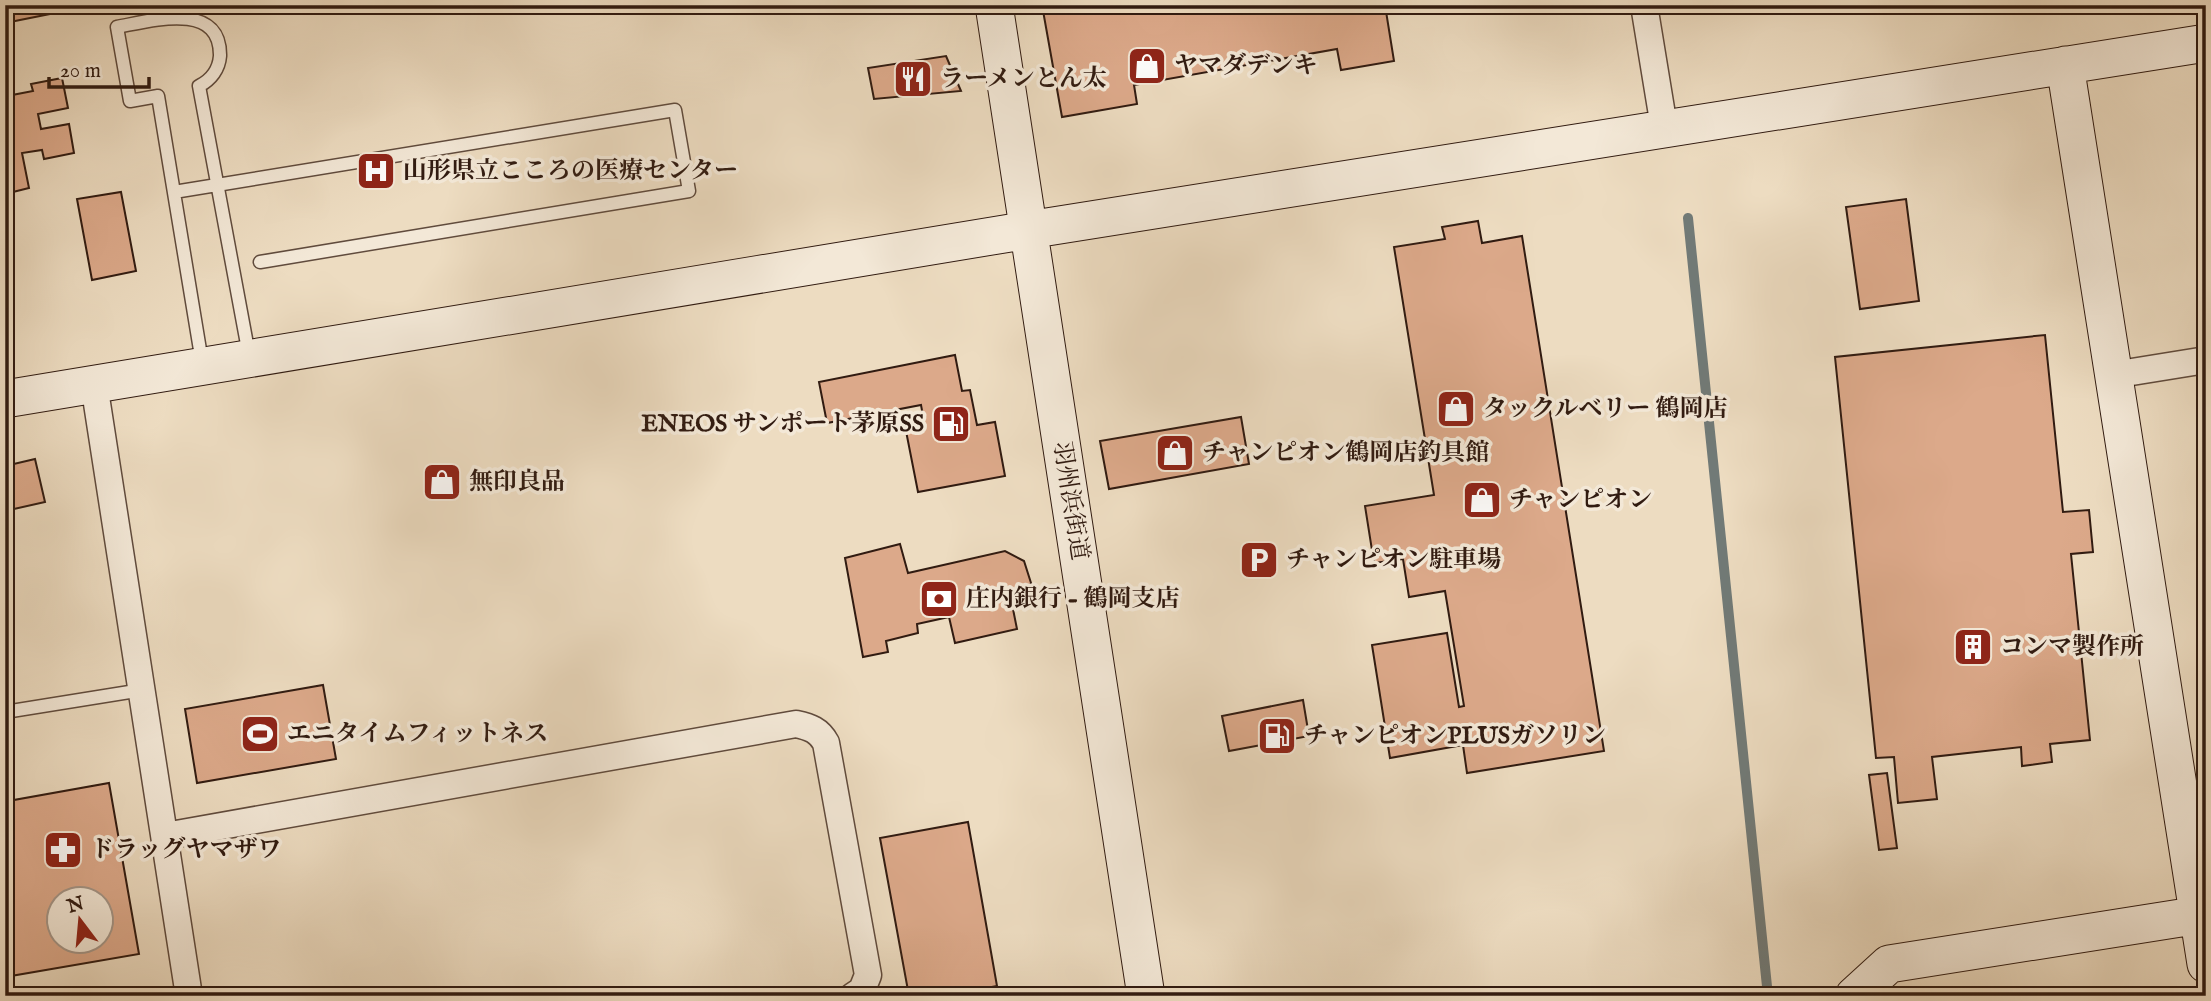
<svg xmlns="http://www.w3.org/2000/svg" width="2211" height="1001" font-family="'IM FELL English','Noto Serif JP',serif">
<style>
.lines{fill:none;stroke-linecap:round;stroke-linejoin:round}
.stream{stroke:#717a77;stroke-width:10}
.building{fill:#dca98a;stroke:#311b11;stroke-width:2;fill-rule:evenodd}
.lane-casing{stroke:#604b3d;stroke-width:15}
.street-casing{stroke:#604b3d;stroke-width:29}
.secondary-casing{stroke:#311b11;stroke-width:39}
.lane{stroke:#f3e8d7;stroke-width:12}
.street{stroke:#f3e8d7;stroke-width:26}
.secondary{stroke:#f3e8d7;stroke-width:37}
.labels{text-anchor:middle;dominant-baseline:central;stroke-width:7;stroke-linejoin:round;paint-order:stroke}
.poi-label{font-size:24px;font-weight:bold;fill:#311b11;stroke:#f3e8d7;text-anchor:start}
.street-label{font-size:24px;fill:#311b11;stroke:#f3e8d7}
</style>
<rect width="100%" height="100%" fill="#eddcc1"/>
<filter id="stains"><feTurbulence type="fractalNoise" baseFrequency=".00286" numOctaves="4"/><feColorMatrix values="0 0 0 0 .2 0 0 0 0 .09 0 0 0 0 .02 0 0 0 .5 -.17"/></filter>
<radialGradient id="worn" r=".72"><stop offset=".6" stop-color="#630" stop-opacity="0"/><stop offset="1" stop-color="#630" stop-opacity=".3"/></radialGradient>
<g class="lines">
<path class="stream" d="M1688,218L1768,996"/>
</g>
<path class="building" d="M5,5H95L5,23Z
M1042,5H1385L1394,61L1341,70L1337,49L1134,85L1137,104L1062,117Z
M946,56L961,91L874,99L868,68Z
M5,60L12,95L33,91L31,84L62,78L68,108L38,114L41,129L69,124L74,153L44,159L42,150L22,153L29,188L5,194Z
M121,192L136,271L92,280L77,199Z
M1906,199L1919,301L1860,309L1846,207Z
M1478,221L1482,243L1522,236L1604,751L1467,773L1463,745L1390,758L1372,645L1447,633L1459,707L1464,706L1445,591L1409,597L1403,559L1374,563L1365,506L1434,495L1394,247L1445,239L1442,227Z
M2045,335L2063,512L2089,510L2093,552L2071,554L2090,740L2050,744L2052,762L2022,766L2021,747L1932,757L1937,799L1898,803L1894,757L1876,758L1835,357Z
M955,355L962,391L970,390L977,425L995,422L1005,476L918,492L906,431L925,427L921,405L827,423L819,382Z
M1241,417L1249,464L1109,489L1100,441Z
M35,459L45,502L5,511V466Z
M900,544L908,573L1005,551L1024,561L1031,583L1024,602L1012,604L1017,629L955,643L949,617L917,624L918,633L886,641L888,652L863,657L845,558Z
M323,685L336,759L197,783L185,709Z
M1303,700L1309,736L1229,751L1222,716Z
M1887,773L1897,848L1879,850L1869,775Z
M109,783L139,954L5,977V786L8,801ZM60,900H102V942H60Z
M968,822L997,986L945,996H909L880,838Z"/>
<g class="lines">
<g class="lane-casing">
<path id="lane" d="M174,192L675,110L689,191L260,262
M202,362L158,96L130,101L117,27C150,21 221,0 220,56C219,69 211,80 199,86L249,355
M5,712L142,690"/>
</g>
<g class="street-casing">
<path id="street" d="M1644,5L1664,127
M2113,375L2206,360
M94,384L189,996
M165,836L796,724C810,727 819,730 826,743L868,975L862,990L853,996"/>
</g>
<g class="secondary-casing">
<path id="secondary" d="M994,5L1146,996
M2065,65L2206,964
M5,399L1028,230L2206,43
M1854,996L1889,964L2206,914"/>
</g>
<use href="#lane" class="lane"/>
<use href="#street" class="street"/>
<use href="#secondary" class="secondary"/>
</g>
<defs>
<g id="shop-square" transform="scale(2.0125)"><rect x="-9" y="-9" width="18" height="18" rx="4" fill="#8f2418" stroke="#f3e8d7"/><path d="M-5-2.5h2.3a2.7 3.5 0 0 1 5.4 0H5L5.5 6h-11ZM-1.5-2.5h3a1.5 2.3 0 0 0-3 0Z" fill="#fff"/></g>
<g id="restaurant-square" transform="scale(2.0125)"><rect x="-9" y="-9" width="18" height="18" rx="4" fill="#8f2418" stroke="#f3e8d7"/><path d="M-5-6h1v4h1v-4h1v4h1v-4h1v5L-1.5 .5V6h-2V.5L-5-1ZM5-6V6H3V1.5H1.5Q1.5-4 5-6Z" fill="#fff"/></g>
<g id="hospital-square" transform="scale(2.0125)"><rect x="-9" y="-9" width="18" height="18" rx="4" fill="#8f2418" stroke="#f3e8d7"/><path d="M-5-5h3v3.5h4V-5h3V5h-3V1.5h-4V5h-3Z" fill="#fff"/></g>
<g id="fuel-square" transform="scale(2.0125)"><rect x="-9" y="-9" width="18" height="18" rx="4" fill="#8f2418" stroke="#f3e8d7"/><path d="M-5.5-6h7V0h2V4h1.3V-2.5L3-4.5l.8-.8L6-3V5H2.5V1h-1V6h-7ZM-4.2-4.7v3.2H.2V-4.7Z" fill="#fff"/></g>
<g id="parking-square" transform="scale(2.0125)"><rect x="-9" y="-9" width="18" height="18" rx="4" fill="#8f2418" stroke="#f3e8d7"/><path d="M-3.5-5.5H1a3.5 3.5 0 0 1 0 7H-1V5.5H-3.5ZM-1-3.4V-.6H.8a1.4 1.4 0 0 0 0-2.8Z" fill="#fff"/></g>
<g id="bank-square" transform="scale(2.0125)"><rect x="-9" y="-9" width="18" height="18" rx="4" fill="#8f2418" stroke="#f3e8d7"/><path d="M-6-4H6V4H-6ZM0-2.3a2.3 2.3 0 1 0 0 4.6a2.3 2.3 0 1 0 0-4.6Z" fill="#fff"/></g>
<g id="building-square" transform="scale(2.0125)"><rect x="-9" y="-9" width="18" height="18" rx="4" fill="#8f2418" stroke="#f3e8d7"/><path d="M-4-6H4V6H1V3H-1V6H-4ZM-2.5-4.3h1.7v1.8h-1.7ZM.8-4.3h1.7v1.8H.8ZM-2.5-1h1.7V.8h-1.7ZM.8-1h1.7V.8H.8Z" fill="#fff"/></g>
<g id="stadium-square" transform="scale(2.0125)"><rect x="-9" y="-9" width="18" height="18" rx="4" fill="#8f2418" stroke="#f3e8d7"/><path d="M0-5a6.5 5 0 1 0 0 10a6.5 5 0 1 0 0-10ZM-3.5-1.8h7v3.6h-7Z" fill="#fff"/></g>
<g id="pharmacy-square" transform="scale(2.0125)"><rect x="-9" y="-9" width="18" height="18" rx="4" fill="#8f2418" stroke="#f3e8d7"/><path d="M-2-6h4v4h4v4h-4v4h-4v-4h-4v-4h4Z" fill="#fff"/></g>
</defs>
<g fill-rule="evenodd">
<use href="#shop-square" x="1147" y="66"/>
<use href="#restaurant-square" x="913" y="79"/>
<use href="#hospital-square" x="376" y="171"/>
<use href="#shop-square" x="1456" y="409"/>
<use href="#fuel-square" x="951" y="424"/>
<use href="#shop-square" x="1175" y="453"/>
<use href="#shop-square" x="442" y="482"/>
<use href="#shop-square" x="1482" y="500"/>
<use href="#parking-square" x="1259" y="560"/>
<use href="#bank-square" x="939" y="599"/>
<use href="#building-square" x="1973" y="647"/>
<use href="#stadium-square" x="260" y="734"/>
<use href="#fuel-square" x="1277" y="736"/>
<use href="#pharmacy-square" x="63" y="850"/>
</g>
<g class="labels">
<g class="poi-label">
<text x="1174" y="66">ヤマダデンキ</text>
<text x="940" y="79">ラーメンとん太</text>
<text x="403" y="171">山形県立こころの医療センター</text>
<text x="1483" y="409">タックルベリー 鶴岡店</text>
<text x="924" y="424" text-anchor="end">ENEOS サンポート茅原SS</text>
<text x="1202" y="453">チャンピオン鶴岡店釣具館</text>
<text x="469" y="482">無印良品</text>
<text x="1509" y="500">チャンピオン</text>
<text x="1286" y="560">チャンピオン駐車場</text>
<text x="966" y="599">庄内銀行 - 鶴岡支店</text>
<text x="2000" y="647">コンマ製作所</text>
<text x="287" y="734">エニタイムフィットネス</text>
<text x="1304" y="736">チャンピオンPLUSガソリン</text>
<text x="90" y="850">ドラッグヤマザワ</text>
</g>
<g class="street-label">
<text transform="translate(1070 501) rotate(81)">羽州浜街道</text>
</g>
</g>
<rect width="2211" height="1001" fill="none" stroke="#eddcc1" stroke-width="28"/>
<rect x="7" y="7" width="2197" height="987" fill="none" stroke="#311b11" stroke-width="3.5"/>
<rect x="14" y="14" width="2183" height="973" fill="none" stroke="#311b11" stroke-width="2"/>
<g transform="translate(80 920) rotate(344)"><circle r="33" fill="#f3e8d7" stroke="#a59688" stroke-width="2"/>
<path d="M0-5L12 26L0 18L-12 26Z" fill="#8f2418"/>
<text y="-10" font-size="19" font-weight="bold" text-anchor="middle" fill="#311b11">N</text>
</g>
<path d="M49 77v10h100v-10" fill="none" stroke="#311b11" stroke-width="3.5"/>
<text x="60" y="77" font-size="21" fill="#311b11" stroke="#f3e8d7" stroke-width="5" paint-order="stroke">20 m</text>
<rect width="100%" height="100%" filter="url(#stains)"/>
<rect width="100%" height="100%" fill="url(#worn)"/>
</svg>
